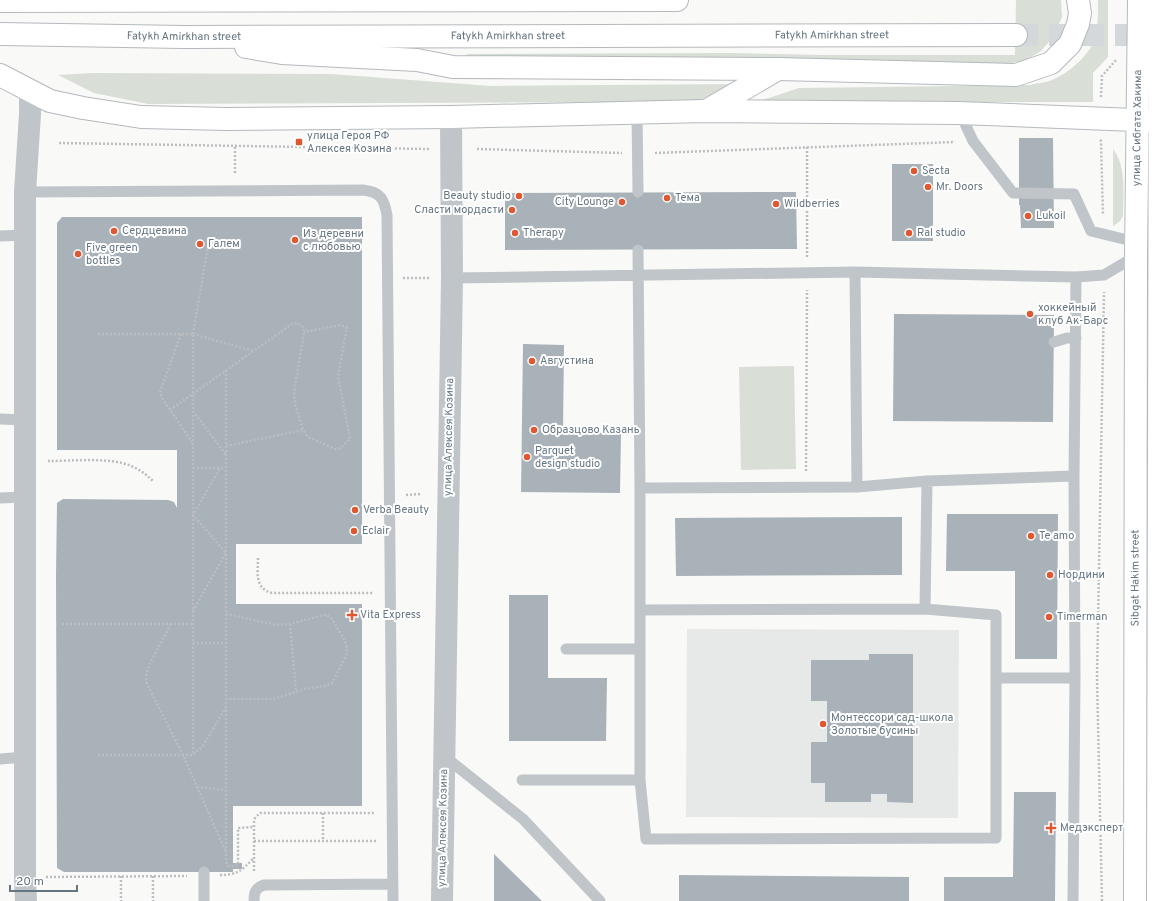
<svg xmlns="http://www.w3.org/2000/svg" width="1160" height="901" font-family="Overpass,sans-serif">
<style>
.built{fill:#e7e8e8}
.green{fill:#d9ded6}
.building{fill:#a9b2b8}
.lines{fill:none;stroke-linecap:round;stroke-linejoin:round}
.primary-tunnel{stroke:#d4d8da;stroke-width:22;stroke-dasharray:22 11;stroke-linecap:butt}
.secondary-casing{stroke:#b3b9bd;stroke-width:24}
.primary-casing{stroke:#b4b9bd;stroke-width:24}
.path{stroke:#bbbec1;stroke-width:2.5;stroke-dasharray:2 2;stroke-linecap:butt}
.service{stroke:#c0c5c9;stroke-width:11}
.minor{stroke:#c0c5c9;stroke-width:22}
.secondary{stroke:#fff;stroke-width:22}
.primary{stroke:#fff;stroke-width:22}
.poi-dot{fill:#de5932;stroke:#fff;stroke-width:1.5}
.labels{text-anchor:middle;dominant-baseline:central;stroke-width:4;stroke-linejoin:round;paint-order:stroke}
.street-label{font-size:11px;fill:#657581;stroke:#fff}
.poi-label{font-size:11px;fill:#657581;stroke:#fff;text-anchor:start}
</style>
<rect width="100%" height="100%" fill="#f9f9f7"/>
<path class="built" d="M687,629L959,630L958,818L686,817Z"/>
<path class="green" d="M1016,0H1061L1062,17L1053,37L1041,51L1026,60L1011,63H477L466,54L730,53L822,55H1015Z
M1098,0H1108V57L1093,73V102H757L799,88L1030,85C1037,83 1045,83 1052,80C1069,73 1092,54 1096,34C1098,23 1098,12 1098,0Z
M93,73L331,74L491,86L740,84L717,94L696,101L671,102L148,104L94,93L58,75Z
M1113,149C1127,167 1123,195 1123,216L1120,221L1113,226Z
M794,366L796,469L741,470L739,367Z"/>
<path class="building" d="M1019,138H1053L1054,228H1021L1020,205H1019Z
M892,164H933V241H892Z
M796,192L797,249L505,250V193Z
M62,217H362V544H236V604H362V806H233V863H242V869H233V872H64L57,868L56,576L57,503L63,499L168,500L174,502L177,508V450H57V223Z
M894,314L1054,315L1053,422L893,421Z
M523,344L564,345L563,432L621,433L620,493L521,492Z
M947,514H1058L1057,659H1015V571H946Z
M902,517V575L676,576L675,518Z
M509,595H548V678H607L606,741H509Z
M869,654H913V803L887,802V794H871V802H825V783H811V742H827V701H811V660H869Z
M1014,792H1056L1055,901H944V877H1013Z
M494,854L542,901H494Z
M679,875L909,877V901H679Z"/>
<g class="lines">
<path class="primary-tunnel" d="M1016,35H1158"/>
<g class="secondary-casing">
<g id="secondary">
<path d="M0,75L50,101L83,108L141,117L227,119L451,117L705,111L960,113L1160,121"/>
<path d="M706,111L778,69"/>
<path id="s1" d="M1135,901L1136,256L1139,0"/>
<path d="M1158,901L1160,0"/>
</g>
</g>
<g class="primary-casing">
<g id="primary">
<path d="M0,1L677,0"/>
<path id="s2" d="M0,34L184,37L1016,35"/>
<path d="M246,47L282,53L417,60L453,67L778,69L1016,75L1051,63L1070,44L1078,24L1080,13L1078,0"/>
</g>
</g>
<path class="path" d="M1101,97L1102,76L1116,60
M1100,140L1101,141L1103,215
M59,143L430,149
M235,147V174
M477,149L622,153
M655,153L955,142
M807,257V147
M403,278H430
M98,334H193V755
M181,334L160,392L162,398L192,442
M193,334L208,246
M193,334L253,351
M226,370V862L228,866H236L238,865V828L254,827
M170,410L292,324L297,323L303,327L304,332L294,393L295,404L303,430L308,437L335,449L340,448L350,439L338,376L347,328L341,325L304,332
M193,411L226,455
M226,446L303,430
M48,461C70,461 101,458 122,463C135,466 145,473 154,482
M193,468H226
M806,471L807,290
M406,495L420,494
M258,558C258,573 254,588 272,593H373
M193,611L226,553L193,515L220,468
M226,614L277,625L290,624L324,615H327L332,619L345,641L347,649L346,656L332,683L324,686L304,689L274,699H226
M62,624H193
M171,624L149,665L146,676L147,684L183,755L225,850
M290,624L296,691
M193,643H226
M98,755H193L203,746L226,707
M197,787L226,790
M323,813V841
M254,841H376
M254,871V822L255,818L260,813H375
M220,875C238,875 242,870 254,858
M121,876V901
M153,876V901
M46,877L187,876
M1102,901L1097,678L1104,292"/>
<path class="service" d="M637,113L638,192
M960,113L973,141L1013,193L1074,194L1091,231L1136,242
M25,192L363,190C381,192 384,199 387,215L393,901
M0,236L25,235
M638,250L640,488V780L646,839L996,838V615L925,609L640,610
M855,272L857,487
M452,278L855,272L1076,277L1104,275L1136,256
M1054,342L1067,338H1076
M0,419L25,420
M640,488L857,487L927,481L1074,476
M0,498L25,497
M925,609L927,481
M566,649H640
M996,678H1075
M444,756L523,819L600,901
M0,759L25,757
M522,780H640
M204,872V901
M254,901C254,893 255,888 264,885L392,884
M1073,901L1075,678L1074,476L1076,277"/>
<path class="minor" d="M26,901L25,877V192L30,114V91
M442,901L452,278L451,117"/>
<use href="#secondary" class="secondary"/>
<use href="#primary" class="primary"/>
</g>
<g class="poi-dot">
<rect x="295" y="138" width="8" height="8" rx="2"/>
<circle cx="914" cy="171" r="4"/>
<circle cx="928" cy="187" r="4"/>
<circle cx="519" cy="196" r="4"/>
<circle cx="667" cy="198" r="4"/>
<circle cx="622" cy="202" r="4"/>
<circle cx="776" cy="204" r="4"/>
<circle cx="512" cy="210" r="4"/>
<circle cx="1028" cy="216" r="4"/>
<circle cx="114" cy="231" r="4"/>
<circle cx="515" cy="233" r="4"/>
<circle cx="909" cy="233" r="4"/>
<circle cx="295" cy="240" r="4"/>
<circle cx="200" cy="244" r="4"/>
<circle cx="78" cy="254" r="4"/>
<circle cx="1030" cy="314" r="4"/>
<circle cx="532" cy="361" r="4"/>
<circle cx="534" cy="430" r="4"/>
<circle cx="527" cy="457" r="4"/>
<circle cx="355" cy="510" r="4"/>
<circle cx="354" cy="531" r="4"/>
<circle cx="1031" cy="536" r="4"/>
<circle cx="1050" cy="575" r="4"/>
<path d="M350 609h4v4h4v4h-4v4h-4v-4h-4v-4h4z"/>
<circle cx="1049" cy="617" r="4"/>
<circle cx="823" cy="724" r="4"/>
<path d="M1049 822h4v4h4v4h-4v4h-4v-4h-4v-4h4z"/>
</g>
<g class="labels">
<g class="street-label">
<text stroke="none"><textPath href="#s2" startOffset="184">Fatykh Amirkhan street</textPath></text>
<text stroke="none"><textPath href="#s2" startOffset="508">Fatykh Amirkhan street</textPath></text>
<text stroke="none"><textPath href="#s2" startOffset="832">Fatykh Amirkhan street</textPath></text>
<text stroke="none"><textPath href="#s1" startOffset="773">улица Сибгата Хакима</textPath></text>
<text transform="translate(449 437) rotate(-89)">улица Алексея Козина</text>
<text stroke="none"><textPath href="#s1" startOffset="323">Sibgat Hakim street</textPath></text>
<text transform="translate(443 828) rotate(-89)">улица Алексея Козина</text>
</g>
<g class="poi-label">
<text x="307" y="136">улица Героя РФ<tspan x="307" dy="13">Алексея Козина</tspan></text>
<text x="922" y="171">Secta</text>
<text x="936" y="187">Mr. Doors</text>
<text x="511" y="196" text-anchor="end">Beauty studio</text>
<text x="675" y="198">Тема</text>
<text x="614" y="202" text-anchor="end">City Lounge</text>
<text x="784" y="204">Wildberries</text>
<text x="504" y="210" text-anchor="end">Сласти мордасти</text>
<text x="1036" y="216">Lukoil</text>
<text x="122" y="231">Сердцевина</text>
<text x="523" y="233">Therapy</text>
<text x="917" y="233">Ral studio</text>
<text x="303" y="234">Из деревни<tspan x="303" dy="13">с любовью</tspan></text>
<text x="208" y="244">Галем</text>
<text x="86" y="248">Five green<tspan x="86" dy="13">bottles</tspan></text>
<text x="1038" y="308">хоккейный<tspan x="1038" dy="13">клуб Ак-Барс</tspan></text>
<text x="540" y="361">Августина</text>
<text x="542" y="430">Образцово Казань</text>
<text x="535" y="451">Parquet<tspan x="535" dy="13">design studio</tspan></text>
<text x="363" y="510">Verba Beauty</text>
<text x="362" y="531">Eclair</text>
<text x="1039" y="536">Te amo</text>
<text x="1058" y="575">Нордини</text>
<text x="360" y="615">Vita Express</text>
<text x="1057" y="617">Timerman</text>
<text x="831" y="718">Монтессори сад-школа<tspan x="831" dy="13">Золотые бусины</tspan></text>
<text x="1060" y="828">Медэксперт</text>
</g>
</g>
<path d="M10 885v6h67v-6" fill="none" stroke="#657581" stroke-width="2"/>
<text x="16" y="885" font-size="12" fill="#657581" stroke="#ffffff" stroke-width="3" paint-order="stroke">20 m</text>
</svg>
